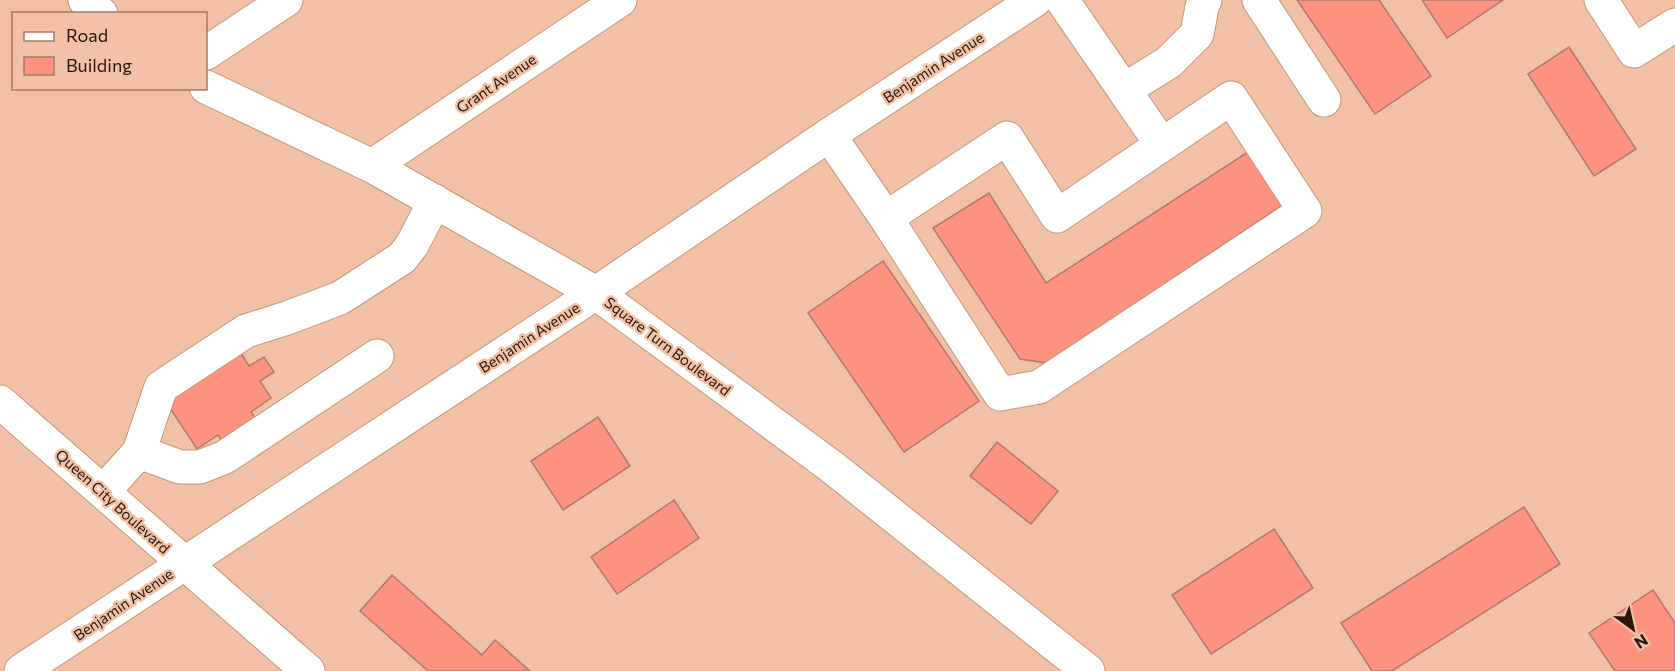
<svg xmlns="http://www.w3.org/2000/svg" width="1675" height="671" font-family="Commissioner,sans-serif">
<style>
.building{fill:#fd927e;stroke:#af7a6f;stroke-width:1.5}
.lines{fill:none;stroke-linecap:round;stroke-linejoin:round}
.minor-casing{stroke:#c5967a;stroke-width:35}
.major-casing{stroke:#c5967a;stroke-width:35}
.minor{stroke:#fff;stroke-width:33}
.major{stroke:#fff;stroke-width:33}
.labels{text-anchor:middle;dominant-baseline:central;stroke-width:5;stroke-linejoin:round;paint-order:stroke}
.street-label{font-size:15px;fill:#29170c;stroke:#f2c0a4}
</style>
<rect width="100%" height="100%" fill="#f2c0a4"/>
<path class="building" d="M1297,0H1379L1431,76L1375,114Z
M1422,0H1503L1447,38Z
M1569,47L1636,149L1594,176L1528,74Z
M1251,150L1286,203L1046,363L1020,359L933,228L989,193L1046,283Z
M883,261L979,401L904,452L808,313Z
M237,347L249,366L264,357L274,372L260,381L271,398L251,412L260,425L226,447L218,435L197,449L162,396Z
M598,417L630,466L563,510L531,461Z
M997,442L1058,491L1031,524L970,476Z
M674,500L699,538L617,594L591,557Z
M1524,507L1560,564L1392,671H1372L1341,623Z
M1274,529L1313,588L1211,654L1172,595Z
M392,575L482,655L495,640L530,671H428L360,611Z
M1653,590L1675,623V671H1615L1589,633Z"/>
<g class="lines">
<g class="minor-casing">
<path id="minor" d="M85,0L101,14
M1062,0L1124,90L1169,62L1197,34L1202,7L1205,0
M1259,0L1324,100
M1601,0L1634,51L1675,25
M206,53L286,0
M206,87L372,166L596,293L832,467L1088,671
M1124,90L1162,145
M829,135L886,218L1000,394L1039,387L1305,211L1231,98L1057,216L1007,138L886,218
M372,166L620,0
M0,402C103,491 205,582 308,671
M139,452L180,467H200L225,457L377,356
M104,491L139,452L161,387L246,331L287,318L340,298L402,258L412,245L435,201"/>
</g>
<g class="major-casing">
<path id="major" d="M21,671L596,293L829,135L1035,0"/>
</g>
<use href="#minor" class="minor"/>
<use href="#major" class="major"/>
</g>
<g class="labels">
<g class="street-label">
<text transform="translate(933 67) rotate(-33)">Benjamin Avenue</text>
<text transform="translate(496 83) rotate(-34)">Grant Avenue</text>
<text transform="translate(529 337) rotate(-33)">Benjamin Avenue</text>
<text transform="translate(668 346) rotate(37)">Square Turn Boulevard</text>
<text transform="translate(113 501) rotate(42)">Queen City Boulevard</text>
<text transform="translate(123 604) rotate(-34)">Benjamin Avenue</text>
</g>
</g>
<rect x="12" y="12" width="195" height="78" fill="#f2c0a4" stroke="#a27c67" stroke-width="1.5"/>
<rect x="24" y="32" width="30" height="9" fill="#ffffff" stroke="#a27c67" stroke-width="1.5"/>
<text x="66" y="42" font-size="18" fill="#29170c">Road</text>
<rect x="24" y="57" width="30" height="18" fill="#fd927e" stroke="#a27c67" stroke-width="1.5"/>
<text x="66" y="72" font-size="18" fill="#29170c">Building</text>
<g transform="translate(1633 629) rotate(147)" stroke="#f2c0a4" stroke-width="4.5" paint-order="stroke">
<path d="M0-4.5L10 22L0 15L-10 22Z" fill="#29170c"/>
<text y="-9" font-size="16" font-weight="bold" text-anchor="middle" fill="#29170c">N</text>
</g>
</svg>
